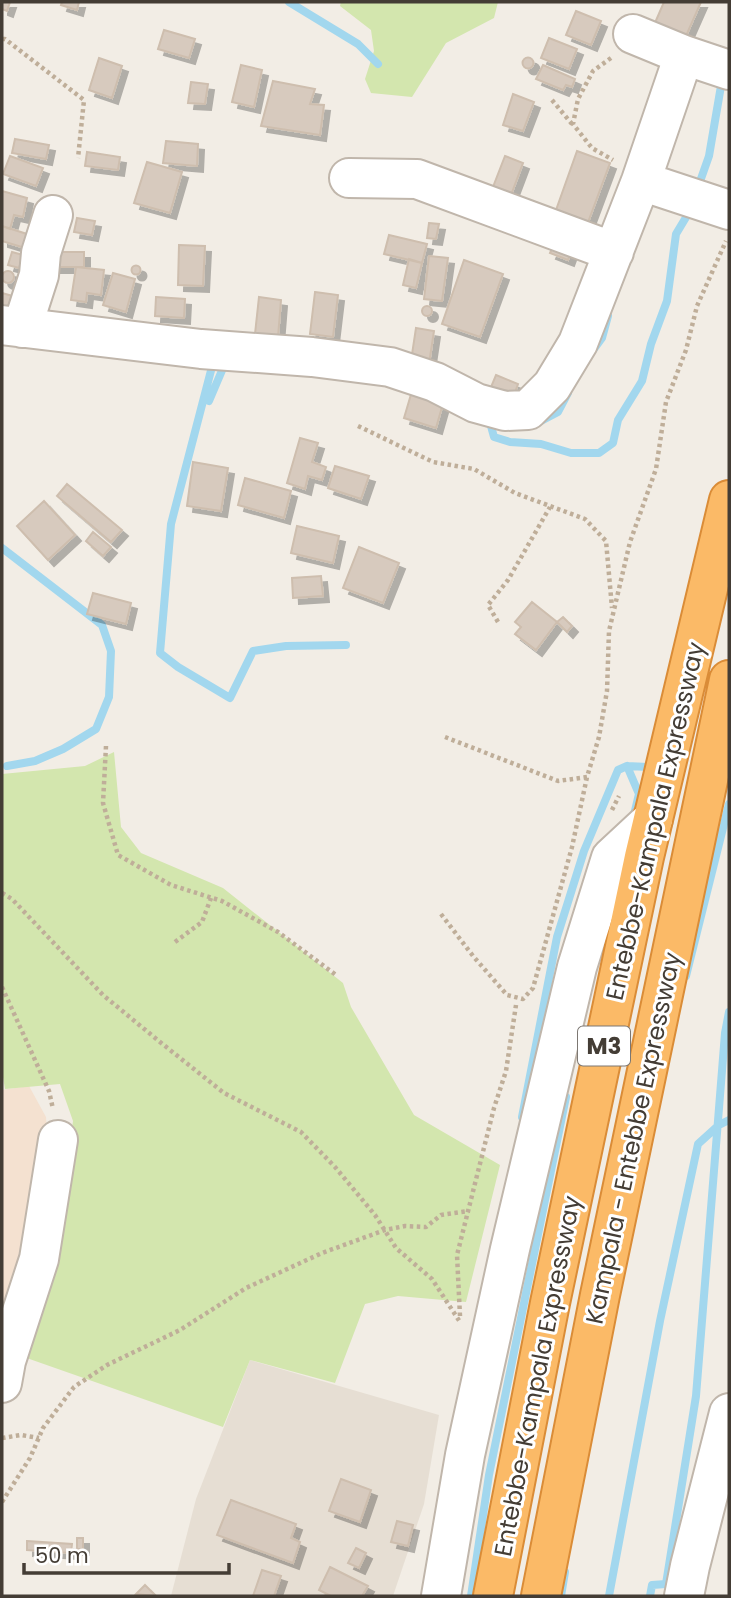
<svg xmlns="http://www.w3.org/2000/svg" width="731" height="1598" font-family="Poppins,sans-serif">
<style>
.residential{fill:#e6ded3}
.commercial{fill:#f4e1d0}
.green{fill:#d3e6ae}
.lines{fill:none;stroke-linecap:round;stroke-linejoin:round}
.stream{stroke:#a2d7ee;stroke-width:8}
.building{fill:#d7cabe;stroke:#cebeae;stroke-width:2;filter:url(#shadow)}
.minor-casing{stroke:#c0b6ab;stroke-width:42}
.highway-casing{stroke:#da8c37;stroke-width:42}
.path{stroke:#bfae99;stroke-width:4.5;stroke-dasharray:3.5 3.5;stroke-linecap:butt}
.minor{stroke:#fff;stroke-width:38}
.highway{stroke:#fbba67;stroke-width:38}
.labels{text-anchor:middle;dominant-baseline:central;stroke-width:6;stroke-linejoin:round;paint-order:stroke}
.shield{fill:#fff;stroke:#7c7772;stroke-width:2}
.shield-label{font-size:23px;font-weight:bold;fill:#443d35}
.street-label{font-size:24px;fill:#443d35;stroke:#fff}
</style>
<defs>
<filter id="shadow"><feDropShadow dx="6" dy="6" stdDeviation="0" flood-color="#0004"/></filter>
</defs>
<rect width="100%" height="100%" fill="#f2ede5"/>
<path class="residential" d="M250,1360L439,1415L424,1504L393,1596H171L196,1499Z"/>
<path class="commercial" d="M29,1086L46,1117L48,1145L2,1346V1090Z"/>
<path class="green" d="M341,2H498L494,18L446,43L412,97L371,93L365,79L374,51L371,30L340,6Z
M114,752L121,827L141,853L223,888L343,983L351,1007L414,1115L500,1165L466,1302L398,1296L365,1304L335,1383L250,1360L223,1427L21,1356L64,1188L73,1121L60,1084L5,1089L2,1071V774L85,766Z"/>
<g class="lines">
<path class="stream" d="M289,2L358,44L378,64
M697,190L709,156L722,80
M594,349L602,338L608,316
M214,359L171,524L160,653L178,667L230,698L253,651L286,646L346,645
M209,401L226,361
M489,419L494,437L510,442L541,444L571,453H599L613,443L618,420L642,381L651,344L667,301L676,234L691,209
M539,422L558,412L568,393
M2,548L102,625L111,651L109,697L96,729L63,749L35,761L7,766
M627,766L639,794L634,815
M686,976L729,804
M522,1117L557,937L584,851L618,770L627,766L648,767
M471,1596L489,1475L566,1097
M561,1596L565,1572
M609,1596L660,1321L698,1144L719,1125L729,1120
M650,1596L652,1585L666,1584L696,1396L725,1033L729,1012"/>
</g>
<path class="building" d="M2,2H10L7,11L2,9Z
M62,2H79L77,10L61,5Z
M664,2H701L682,45L651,32Z
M576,11L601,21L591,45L566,35Z
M164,30L195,39L189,58L158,49Z
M549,38L577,49L569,69L541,58Z
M522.5 63a5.5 5.5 0 1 1 11 0a5.5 5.5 0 1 1-11 0Z
M99,58L122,66L112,98L89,90Z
M241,65L262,70L254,107L232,102Z
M543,65L575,79L572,87L566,85L563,90L536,79Z
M273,81L315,89L310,104L324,105L320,135L261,126Z
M191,82L208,84L205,104L188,103Z
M513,94L534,102L523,131L503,125Z
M15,139L49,145L46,159L12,153Z
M166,141L198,144L197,166L163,163Z
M577,151L610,163L587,225L555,213Z
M87,152L120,157L118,170L85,166Z
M10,156L43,168L36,186L3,174Z
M505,156L523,163L511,195L493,187Z
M147,162L182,172L170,213L134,203Z
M2,191L27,198L23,217L14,215L10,229L2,226Z
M77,218L95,221L92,235L74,232Z
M429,223L439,224L436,239L427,238Z
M2,226L30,235L25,248L2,241Z
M389,235L427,244L422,263L384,254Z
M555,242L572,249L568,260L550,253Z
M179,245L205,246L203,286L178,285Z
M12,252L23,255L19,268L8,265Z
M52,252H84V267H51Z
M429,256L448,258L442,301L424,299Z
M409,259L422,263L416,288L403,285Z
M464,260L503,274L480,337L442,324Z
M131.5 270a4.5 4.5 0 1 1 9 0a4.5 4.5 0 1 1-9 0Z
M76,267L104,270L101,295L87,293L86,302L71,300Z
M2 277a6 6 0 1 1 12 0a6 6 0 1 1-12 0Z
M113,273L135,279L126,312L103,305Z
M315,292L338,295L333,337L310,334Z
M2,293L16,297L12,310L2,308Z
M156,297L185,299L184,318L155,316Z
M259,297L281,300L278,337L255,334Z
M422 311a5 5 0 1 1 10 0a5 5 0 1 1-10 0Z
M416,328L434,331L429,364L411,361Z
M496,375L518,384L512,401L489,392Z
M412,391L444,400L436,428L404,418Z
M300,438L318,443L312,462L326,467L322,480L308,476L305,489L287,483Z
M193,462L228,468L221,511L187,506Z
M335,466L369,476L361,499L328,488Z
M245,478L291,491L284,518L238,505Z
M67,484L122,530L111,542L57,496Z
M44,501L75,535L48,560L17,526Z
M297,526L339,536L333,563L291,553Z
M93,532L111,547L103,556L86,541Z
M359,547L399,563L383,603L343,588Z
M321,576L323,596L293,598L292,578Z
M93,593L131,603L126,624L87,614Z
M532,602L557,622L536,650L515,634L521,627L515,622Z
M563,617L572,626L567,632L557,622Z
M341,1479L371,1490L360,1522L329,1511Z
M231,1500L296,1524L291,1538L300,1542L293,1563L217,1535Z
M397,1521L413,1525L408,1546L391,1542Z
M77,1538H83V1549H77Z
M27,1541L72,1544L71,1553L27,1550Z
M356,1548L366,1553L359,1568L348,1563Z
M330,1567L368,1586L362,1596H331L319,1590Z
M262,1570L281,1576L274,1596H253Z
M145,1585L155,1595L154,1596L136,1594Z"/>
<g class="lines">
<g class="minor-casing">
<path id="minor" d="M633,34L684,55L729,70
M349,178L417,179L614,252
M641,181L729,210
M2,325L201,349L312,357L390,367L435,382L476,403L505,411L528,410L552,386L578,343L641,181L684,55
M22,328L39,275L41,253L53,215
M2,1383L6,1361L39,1259L58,1140
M441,1596L465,1455L510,1249L577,967L611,858L653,819
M684,1596L690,1566L729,1413"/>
</g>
<g class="highway-casing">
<path id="highway" d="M493,1596L550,1303L644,857L729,500
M541,1596L600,1295L729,680"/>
</g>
<path class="path" d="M2,39H5L84,100L78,158
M611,58L593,71L578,99L573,124L592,148L613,160
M552,100L572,124
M358,426L433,462L474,469L515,493L585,519L606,541L612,608
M498,622L488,605L508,580L550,507
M445,737L558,781L587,777L599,737L607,691L609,631L630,542L656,469L666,402L686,350L697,306L726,241
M106,746L103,803L118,855L171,885L222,901L278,932L336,975
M612,810L619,796
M2,893L12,899L103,995L160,1042L224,1093L301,1132L335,1167L375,1215L396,1248L432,1279L460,1322
M441,914L473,956L507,995L523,999L533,988L572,847L587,777
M175,942L202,922L211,898
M2,987L49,1091L53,1109
M460,1316L457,1255L494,1108L506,1071L516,1005
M2,1438L21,1435L39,1438
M2,1502L30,1458L43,1428L74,1387L107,1365L180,1330L246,1288L322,1253L385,1230L405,1226L426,1227L441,1215L469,1211"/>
<use href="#minor" class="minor"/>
<use href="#highway" class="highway"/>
</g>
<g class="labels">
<rect class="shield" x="578" y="1026.5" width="52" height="39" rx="5"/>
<g class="shield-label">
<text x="604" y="1046">M3</text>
</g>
<g class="street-label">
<text transform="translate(655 821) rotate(-77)">Entebbe-Kampala Expressway</text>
<text transform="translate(633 1138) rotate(-78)">Kampala - Entebbe Expressway</text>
<text transform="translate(537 1376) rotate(-79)">Entebbe-Kampala Expressway</text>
</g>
</g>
<rect width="731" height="1598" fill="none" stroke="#443d35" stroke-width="7"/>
<path d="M24 1563v10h205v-10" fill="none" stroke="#443d35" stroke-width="3.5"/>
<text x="35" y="1563" font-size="21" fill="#443d35" stroke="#ffffff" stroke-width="5" paint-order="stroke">50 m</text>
</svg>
